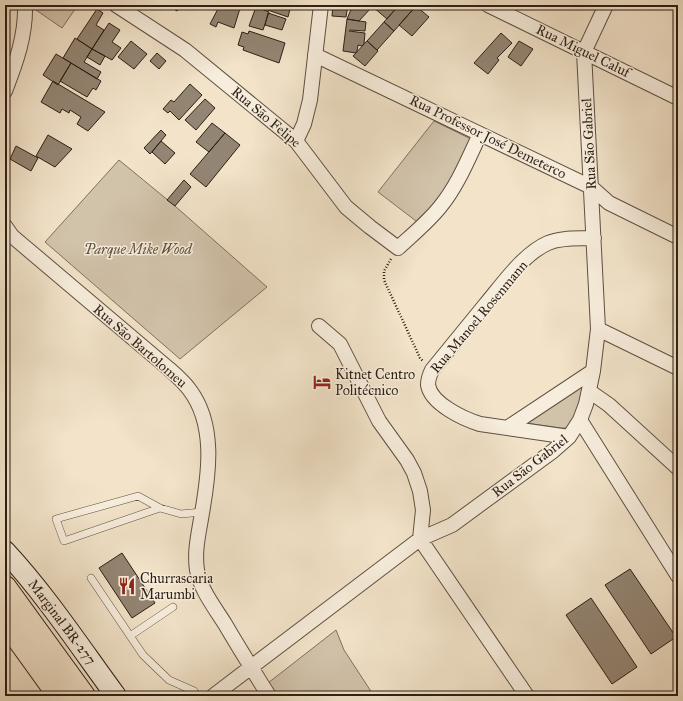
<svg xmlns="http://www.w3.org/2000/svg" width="683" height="701" font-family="'IM FELL Great Primer',serif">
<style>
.green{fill:#d1c2aa;stroke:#7f7060}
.building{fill:#938573;stroke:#2d1f15}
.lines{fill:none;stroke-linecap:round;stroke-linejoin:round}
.service-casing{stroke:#5e5042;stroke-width:8}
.minor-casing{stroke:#5e5042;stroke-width:16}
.secondary-casing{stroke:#2d1f15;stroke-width:22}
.motorway-casing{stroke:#2d1f15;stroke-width:24}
.path{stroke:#2d1f15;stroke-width:2.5;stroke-dasharray:1 2;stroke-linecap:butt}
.service{stroke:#f7eddc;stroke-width:7}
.minor{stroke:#f7eddc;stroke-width:14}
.secondary{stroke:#f7eddc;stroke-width:20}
.motorway{stroke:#f2e3c9;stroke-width:22}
.labels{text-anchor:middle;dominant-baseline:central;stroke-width:3;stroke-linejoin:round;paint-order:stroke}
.street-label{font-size:14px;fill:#2d1f15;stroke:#f7eddc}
.park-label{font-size:14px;font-style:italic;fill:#5e5042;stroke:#f7eddc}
.poi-label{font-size:14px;fill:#2d1f15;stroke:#f7eddc;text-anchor:start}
</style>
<rect width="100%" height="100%" fill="#f2e3c9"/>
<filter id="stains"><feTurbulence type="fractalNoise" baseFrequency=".005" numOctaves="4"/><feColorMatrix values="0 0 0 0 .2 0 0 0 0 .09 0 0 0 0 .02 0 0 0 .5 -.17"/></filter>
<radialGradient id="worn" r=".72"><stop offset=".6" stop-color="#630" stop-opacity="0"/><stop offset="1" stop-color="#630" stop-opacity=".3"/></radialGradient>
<path class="green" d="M35,5H78L62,28L36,10Z
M434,121L471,139L458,169L440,199L416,221L378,192Z
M119,160L175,206L267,287L180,359L45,242Z
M580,387L582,389L579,407L569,428H561L526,423Z
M336,630L344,650L374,696H276L268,683Z"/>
<path class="building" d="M167,5H181L177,11Z
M220,5H241L234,28L218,22L216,27L210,24Z
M253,5H291L288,17Z
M333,5H348L346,17L332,16Z
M353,5H366L370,9L359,21L347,19Z
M366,5H375L371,9Z
M375,5H399L387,19L373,7Z
M399,5H417L394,31L384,22Z
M416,6L429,17L412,36L399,25Z
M256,7L269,12L263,30L249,26Z
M97,9L103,13L96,25L104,30L92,49L77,39Z
M268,13L286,19L282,30L265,25Z
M347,19L366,22L365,31L350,30L349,31L365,33L364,44L362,46L358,45L357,51L356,53L343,51Z
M384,22L394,31L377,50L367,41Z
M109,23L120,30L112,42L121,48L112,60L92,49Z
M249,31L285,43L279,63L243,50L244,47L238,45L242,32L248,34Z
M501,33L512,43L497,58L499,60L488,74L474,63Z
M75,38L92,49L84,62L101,72L97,79L63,58Z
M131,41L147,54L134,69L118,57Z
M367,41L378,51L365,66L353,56Z
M519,41L533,49L521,66L508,57Z
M92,49L105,56L100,65L87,57Z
M157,53L166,61L159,69L150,61Z
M56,54L71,63L58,85L43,75Z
M71,63L101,81L96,90L93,88L87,97L60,81Z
M53,81L105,112L88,131L77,124L81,117L70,110L69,113L62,109L60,113L41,102Z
M190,84L202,95L179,120L170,111L168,113L163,109L171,100L174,102Z
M205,99L215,108L196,130L185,120Z
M212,123L225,133L209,152L196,142Z
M161,130L166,135L150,154L144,148Z
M225,133L240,145L206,187L190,174Z
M48,135L72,149L55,167L36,156Z
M161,141L175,153L165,164L152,152Z
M16,146L38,158L31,171L10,159Z
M184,180L191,187L175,206L167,200Z
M122,553L155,603L132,618L99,568Z
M630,569L676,637L651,654L605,585Z
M591,598L637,667L612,684L566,615Z"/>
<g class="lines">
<g class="service-casing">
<path id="service" d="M160,508L64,541L56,519L138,496L160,508L181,514L202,512
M91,578L143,655L169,680L194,691L197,696
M130,636L173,607"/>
</g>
<g class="minor-casing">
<path id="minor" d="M116,5L185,50L296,141L346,207L370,227L398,248C412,235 428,222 440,207C458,185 468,159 480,134
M488,5L678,98
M315,55L591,187L609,203L678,237
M5,91C16,63 26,35 25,5
M296,141L304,124L310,100L321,5
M5,226L12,236L168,368C176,375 183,381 189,389C216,424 209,473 202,513C199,532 194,551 197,570C200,589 215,608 225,624C239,648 254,672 269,696
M319,326L340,344L379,421L407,460L414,473L420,491L423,510L420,539L527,696
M598,329L678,368
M589,391L609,405L678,468
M580,420L678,576
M507,428L593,371
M569,437L480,424C464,419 431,404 428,385C428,380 430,374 432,370C450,348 467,327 485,305C502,285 523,254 548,243C562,237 579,239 594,238
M213,696L420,539L452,525L553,451L569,437L580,420L586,404L593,371L598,329L584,52L606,5"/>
</g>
<g class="secondary-casing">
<path id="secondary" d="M5,551C46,595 80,647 116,696"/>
</g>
<g class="motorway-casing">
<path id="motorway" d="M5,587L84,696
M5,621L59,696"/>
</g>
<path class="path" d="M391,259L384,271V280L420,358L423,361"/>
<use href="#service" class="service"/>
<use href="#minor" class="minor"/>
<use href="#secondary" class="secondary"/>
<use href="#motorway" class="motorway"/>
</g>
<defs>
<g id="hotel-bare" transform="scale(1.38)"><path d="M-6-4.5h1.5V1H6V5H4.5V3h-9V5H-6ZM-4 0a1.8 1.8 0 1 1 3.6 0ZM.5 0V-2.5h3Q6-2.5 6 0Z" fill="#8f2418" stroke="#f7eddc" stroke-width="2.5" paint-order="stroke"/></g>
<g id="restaurant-bare" transform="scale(1.38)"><path d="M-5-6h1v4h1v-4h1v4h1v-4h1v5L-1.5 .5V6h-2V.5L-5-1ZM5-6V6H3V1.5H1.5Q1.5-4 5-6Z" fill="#8f2418" stroke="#f7eddc" stroke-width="2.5" paint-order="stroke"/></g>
</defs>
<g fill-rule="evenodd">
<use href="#hotel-bare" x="322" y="382"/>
<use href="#restaurant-bare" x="127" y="586"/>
</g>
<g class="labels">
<g class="street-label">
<text transform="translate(583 51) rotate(26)">Rua Miguel Caluf</text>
<text transform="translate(266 117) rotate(40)">Rua São Felipe</text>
<text transform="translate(488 137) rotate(26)">Rua Professor José Demeterco</text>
<text transform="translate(589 144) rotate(-93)">Rua São Gabriel</text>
<text transform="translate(479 317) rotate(-50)">Rua Manoel Rosenmann</text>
<text transform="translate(140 346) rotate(41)">Rua São Bartolomeu</text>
<text transform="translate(530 466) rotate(-38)">Rua São Gabriel</text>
<text transform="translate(62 622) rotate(53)">Marginal BR-277</text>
</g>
<g class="park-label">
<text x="138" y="249">Parque Mike Wood</text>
</g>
<g class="poi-label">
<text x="335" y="374">Kitnet Centro<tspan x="335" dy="16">Politécnico</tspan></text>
<text x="140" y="578">Churrascaria<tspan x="140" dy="16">Marumbi</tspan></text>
</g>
</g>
<rect width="683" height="701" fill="none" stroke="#f2e3c9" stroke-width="20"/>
<rect x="6" y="6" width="671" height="689" fill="none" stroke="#2d1f15" stroke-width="2"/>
<rect x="10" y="10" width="663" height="681" fill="none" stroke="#2d1f15"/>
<rect width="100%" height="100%" filter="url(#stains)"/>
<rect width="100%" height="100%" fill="url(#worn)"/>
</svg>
